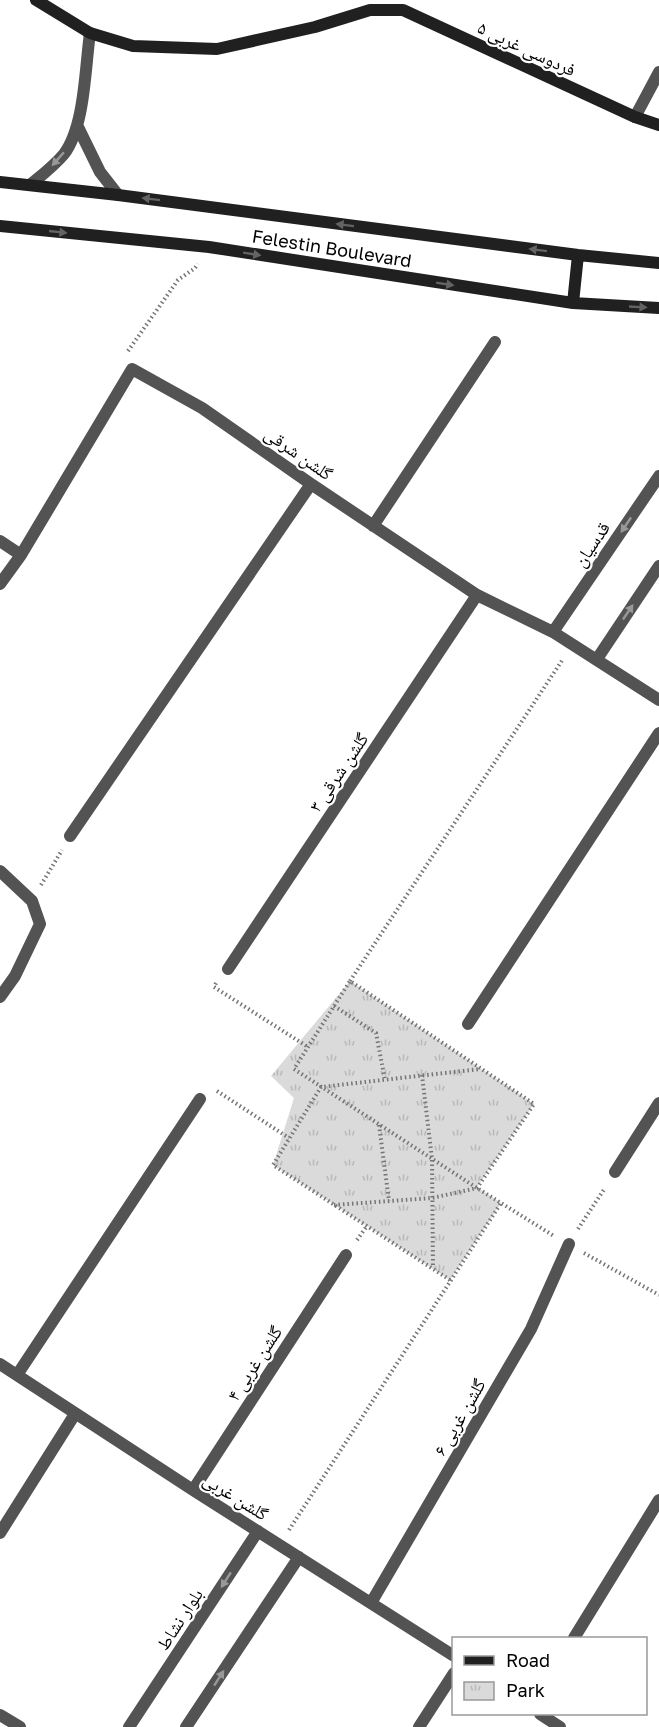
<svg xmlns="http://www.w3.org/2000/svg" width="659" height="1727" font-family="'Golos Text','Noto Naskh Arabic',sans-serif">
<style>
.park{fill:url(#park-tufts)}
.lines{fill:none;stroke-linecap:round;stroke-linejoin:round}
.path{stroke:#757575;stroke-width:4;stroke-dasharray:1.5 3;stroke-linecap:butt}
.street{stroke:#535353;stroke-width:12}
.secondary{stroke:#202020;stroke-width:12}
.oneway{fill:#989898}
.oneway2{fill:#636363}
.labels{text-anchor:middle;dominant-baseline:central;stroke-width:4.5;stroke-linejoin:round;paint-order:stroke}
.street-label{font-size:18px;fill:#000;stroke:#fff}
</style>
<defs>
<pattern id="park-tufts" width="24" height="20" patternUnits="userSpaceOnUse" patternTransform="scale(1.5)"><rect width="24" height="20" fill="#dadada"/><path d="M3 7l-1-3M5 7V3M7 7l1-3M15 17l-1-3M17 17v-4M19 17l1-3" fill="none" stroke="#b9b9b9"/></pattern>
</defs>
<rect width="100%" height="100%" fill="#fff"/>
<path class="park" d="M350,981L534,1104L477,1187L501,1203L450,1280L273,1165L294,1098L271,1076Z"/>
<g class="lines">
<path class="path" d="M128,351L178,280L195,268L198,264
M41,885L62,850
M350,981L563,659
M216,983L214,987L308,1047
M334,1006L376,1033L385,1080
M422,1075L432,1159L433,1268
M217,1091L289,1138
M379,1125L389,1201
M334,1205L432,1198L477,1188L534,1104L350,981L294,1069L477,1188L554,1236
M578,1229L605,1188
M357,1240L367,1226
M584,1253L659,1295
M450,1280L273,1165L321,1087L480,1069
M289,1530L501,1203"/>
<path class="street" d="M635,117L659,72
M78,127L100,172L118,195
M30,185C42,175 54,166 64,154C85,126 85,68 90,33
M373,526L495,342
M0,541L21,555
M0,584L21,555L132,369L202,408L311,484L477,595L553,632L659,700
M553,632L659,476
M597,659L659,566
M70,836L311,484
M0,871L32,901L40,924L15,976L0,997
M228,969L477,595
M468,1024L659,733
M615,1172L659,1103
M0,1364L193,1490L454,1656
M17,1375L200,1099
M193,1490L346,1255
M0,1533L75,1414
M371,1603L531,1329L569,1244
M574,1638L659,1500
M540,1714L560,1727
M0,1715L20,1727
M129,1727L258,1531
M186,1727L299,1557
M419,1727L454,1673"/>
<path class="secondary" d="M36,0L90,33L133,46L217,49L315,27L370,10H403L635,117L659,125
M0,182L118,195L578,255L659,263
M0,226L209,247L573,303L659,308
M573,303L578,255"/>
</g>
<defs><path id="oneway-solid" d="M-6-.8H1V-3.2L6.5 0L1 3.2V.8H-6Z" transform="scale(1.5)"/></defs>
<g class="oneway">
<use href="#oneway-solid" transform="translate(58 159) rotate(131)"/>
<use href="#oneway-solid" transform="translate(626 525) rotate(124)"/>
<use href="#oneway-solid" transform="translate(628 612) rotate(-56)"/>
<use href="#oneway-solid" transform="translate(226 1580) rotate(123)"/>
<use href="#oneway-solid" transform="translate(219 1678) rotate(-57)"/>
</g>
<g class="oneway2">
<use href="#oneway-solid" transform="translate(151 199) rotate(-173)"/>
<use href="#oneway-solid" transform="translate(345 225) rotate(-173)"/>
<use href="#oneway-solid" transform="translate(58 232) rotate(6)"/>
<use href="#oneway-solid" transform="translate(538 250) rotate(-173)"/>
<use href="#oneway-solid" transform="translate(252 254) rotate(9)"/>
<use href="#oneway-solid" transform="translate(445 284) rotate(9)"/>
<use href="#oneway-solid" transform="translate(638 307) rotate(3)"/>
</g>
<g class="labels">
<g class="street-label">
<text transform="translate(527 48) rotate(25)">فردوسی غربی ۵</text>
<text transform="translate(332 248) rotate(9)">Felestin Boulevard</text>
<text transform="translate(299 453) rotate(35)">گلشن شرقی</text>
<text transform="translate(591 544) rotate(-56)">قدسیان</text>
<text transform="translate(338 772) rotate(-56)">گلشن شرقی ۳</text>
<text transform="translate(254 1363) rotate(-57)">گلشن غربی ۴</text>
<text transform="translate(459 1417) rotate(-60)">گلشن غربی ۶</text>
<text transform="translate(236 1496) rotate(32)">گلشن غربی</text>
<text transform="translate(179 1619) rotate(-57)">بلوار نشاط</text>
</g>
</g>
<rect x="452" y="1637" width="195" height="78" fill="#ffffff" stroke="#999999" stroke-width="1.5"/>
<rect x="464" y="1656" width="30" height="9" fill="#202020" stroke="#999999" stroke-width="1.5"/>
<text x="506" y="1667" font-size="18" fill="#000000">Road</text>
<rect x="464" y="1682" width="30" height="18" fill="url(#park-tufts)" stroke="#999999" stroke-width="1.5"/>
<text x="506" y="1697" font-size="18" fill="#000000">Park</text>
</svg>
